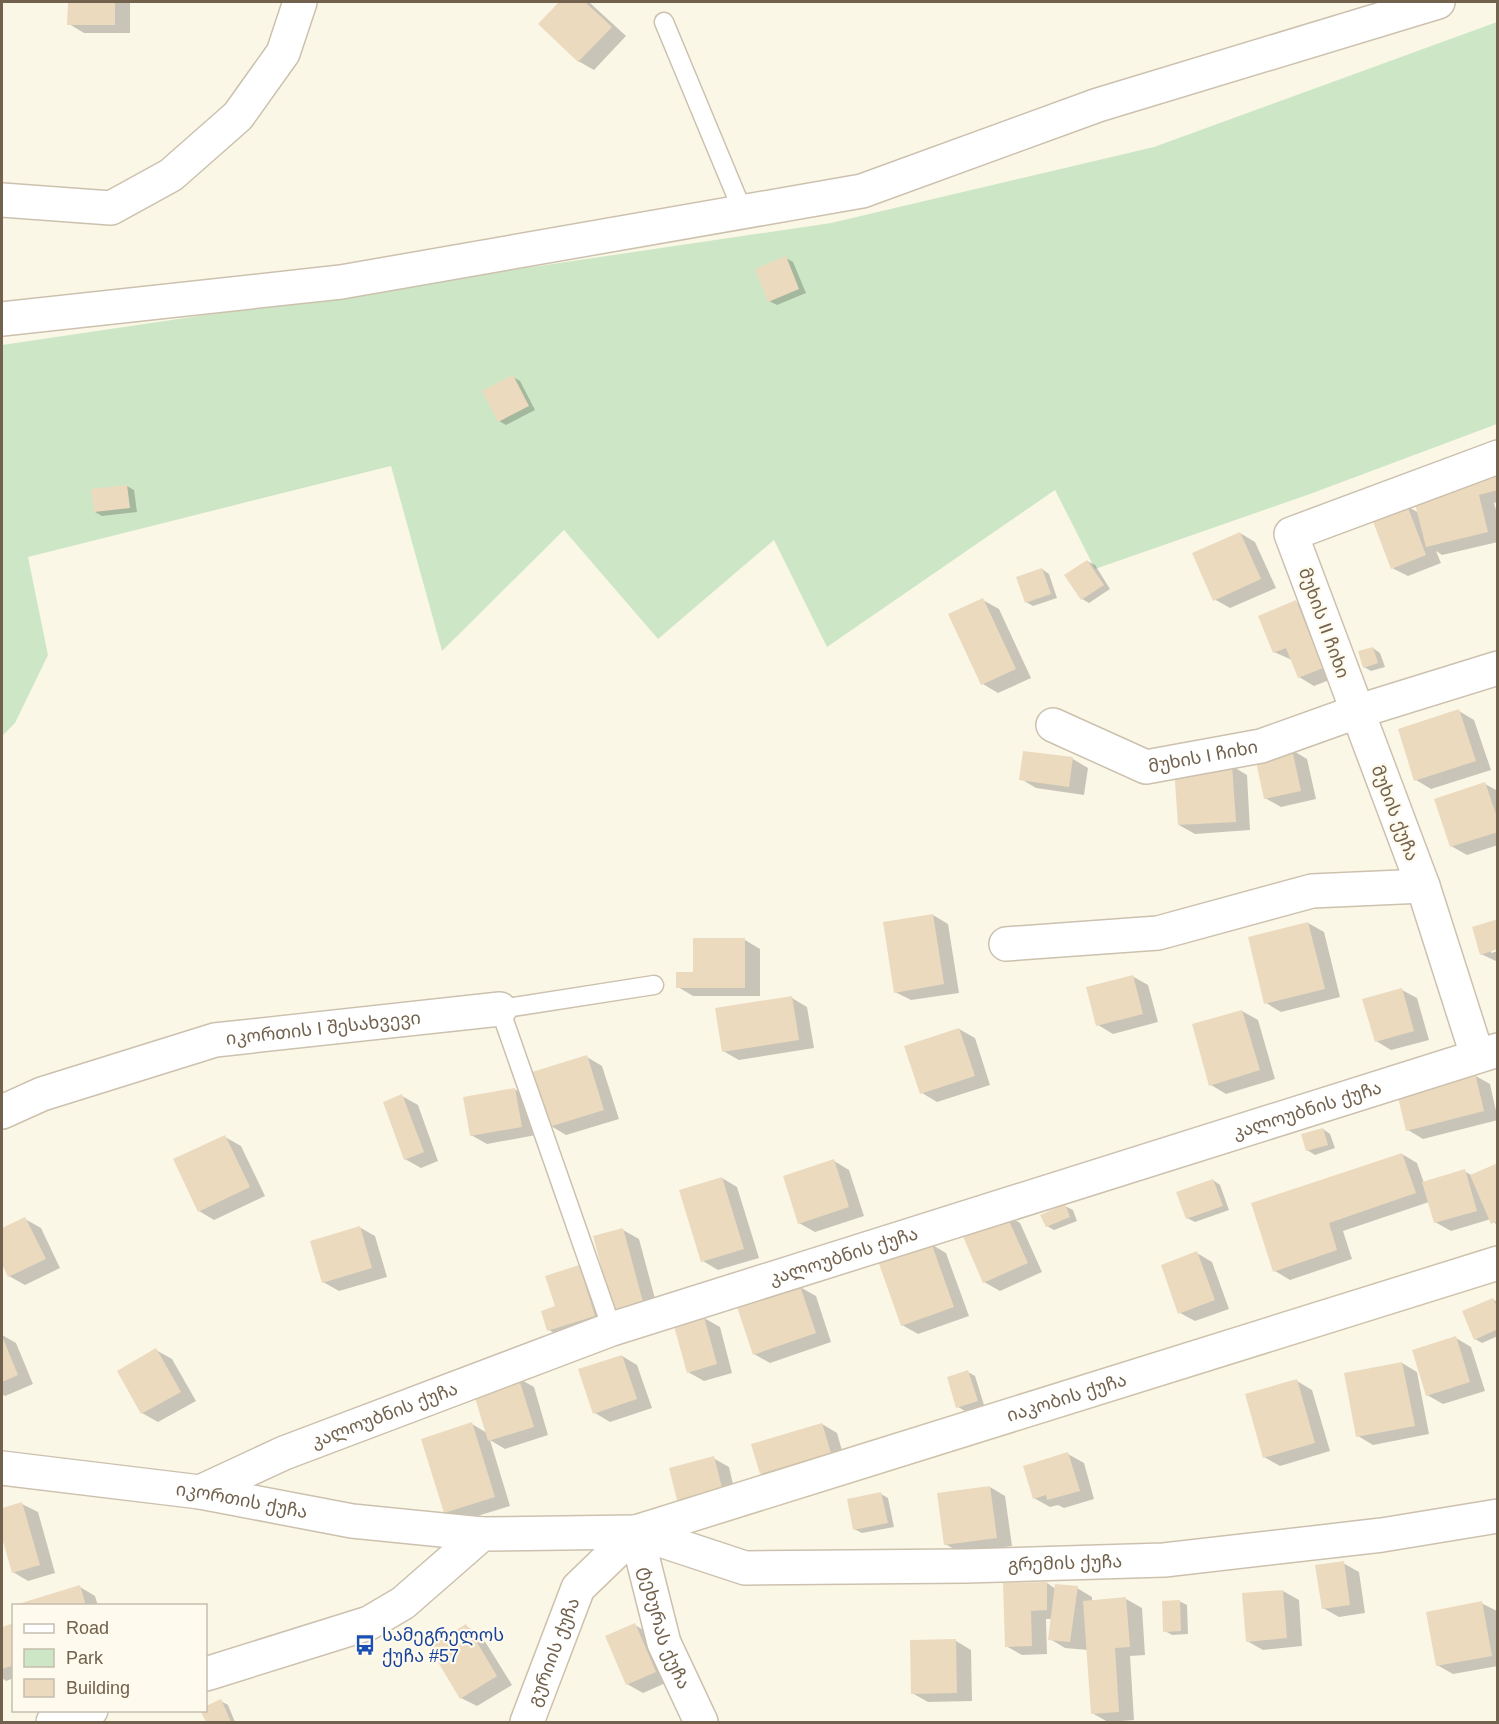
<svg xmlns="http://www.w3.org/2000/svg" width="1499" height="1724" font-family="Helvetica,'Noto Sans Georgian',sans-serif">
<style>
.green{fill:#cde7c6}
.shadow{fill:#0003}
.building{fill:#ecdabf}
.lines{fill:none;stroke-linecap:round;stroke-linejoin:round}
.lane-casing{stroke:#ccc1ae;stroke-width:21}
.street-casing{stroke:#ccc1ae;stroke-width:36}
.secondary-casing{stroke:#cec2ab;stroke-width:36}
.lane{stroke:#fff;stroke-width:18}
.street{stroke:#fff;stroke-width:33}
.secondary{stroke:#fff;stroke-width:33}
.labels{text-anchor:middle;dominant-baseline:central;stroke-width:4.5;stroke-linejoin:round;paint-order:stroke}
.street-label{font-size:18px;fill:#72624d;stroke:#fefaed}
.transit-label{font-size:18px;fill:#164399;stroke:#fefaed;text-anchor:start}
</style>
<rect width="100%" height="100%" fill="#fbf7e7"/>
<path class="green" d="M1497,22V424L1310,494L1095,569L1055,490L827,647L774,540L658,639L564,530L442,651L391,466L28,557L48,655L15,723L2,736V345L831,223L1154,147Z"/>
<path class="shadow" d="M69,2H130V33H84L69,24Z
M561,2H589L626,36L594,70L578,61L540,24Z
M786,258L793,262L806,293L777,305L769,301Z
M513,377L520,381L535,410L506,425L499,421Z
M1498,469V502L1494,503L1498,517V542L1442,555L1436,551L1441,563L1408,576L1392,568L1407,506L1419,513Z
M127,486L134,490L137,512L102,516L95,512Z
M1240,533L1255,542L1276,588L1230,608L1214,599Z
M1087,561L1095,565L1110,589L1089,603L1082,599Z
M1042,569L1049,574L1057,598L1033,606L1026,602Z
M983,600L999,609L1031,678L998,693L983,684Z
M1296,602L1311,611L1337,677L1314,686L1299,677L1292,660L1274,652Z
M1373,648L1380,653L1385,667L1371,671L1364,667Z
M1459,711L1474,720L1491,770L1431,789L1416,780Z
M1292,750L1307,759L1316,799L1281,807L1265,798Z
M1073,759L1088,768L1084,795L1036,788L1021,779Z
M1232,766L1247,775L1250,830L1195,834L1179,825Z
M1485,784L1498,791V845L1467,855L1451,846Z
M933,915L948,924L959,993L911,1000L895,992Z
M1308,923L1324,932L1340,997L1281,1012L1266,1003Z
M745,940L760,949V996H693L678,987Z
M1491,950V953L1498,951V962L1481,954Z
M1132,976L1148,985L1158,1022L1113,1034L1098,1025Z
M1402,990L1417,998L1429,1040L1391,1050L1376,1041Z
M792,998L807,1007L814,1048L739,1060L723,1051Z
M1242,1011L1258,1020L1275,1079L1226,1094L1211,1085Z
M959,1029L975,1038L990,1085L937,1102L922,1093Z
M587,1057L602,1066L619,1119L566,1135L551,1126Z
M1474,1075L1490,1084L1498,1120L1423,1139L1408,1130Z
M514,1089L530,1098L536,1135L487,1144L471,1135Z
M402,1096L418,1105L438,1161L421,1168L405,1159Z
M1323,1129L1330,1134L1335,1148L1315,1155L1307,1150Z
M225,1137L241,1146L265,1196L214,1220L199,1211Z
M1402,1154L1417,1163L1424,1183L1464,1171L1473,1176L1498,1165V1226L1491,1219L1451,1231L1435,1222L1429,1202L1343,1231L1352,1259L1290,1280L1275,1271Z
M834,1161L849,1170L864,1216L815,1232L799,1223Z
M722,1178L737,1187L759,1258L718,1270L703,1261Z
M1213,1180L1220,1185L1229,1210L1195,1222L1187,1218Z
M1065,1206L1073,1210L1077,1221L1054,1230L1047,1226Z
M1005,1214L1020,1223L1042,1272L1000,1291L984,1282Z
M25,1219L41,1228L60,1268L25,1285L9,1276L2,1260V1230Z
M359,1227L375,1236L387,1277L339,1291L323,1282Z
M623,1230L639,1239L658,1310L630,1318L614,1309Z
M931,1244L946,1253L969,1316L918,1334L902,1325Z
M1197,1253L1212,1262L1229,1309L1195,1321L1180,1313Z
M579,1267L595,1276L610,1324L564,1339L549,1330L556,1307Z
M800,1287L816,1296L831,1342L770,1363L754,1354Z
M1492,1299L1498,1302V1336L1482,1343L1475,1339Z
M704,1318L720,1327L732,1373L704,1381L688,1372Z
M2,1335L16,1343L33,1384L5,1396L2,1394Z
M1456,1338L1471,1347L1485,1391L1443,1404L1427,1395Z
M156,1350L172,1359L196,1401L158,1422L142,1413Z
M622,1356L637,1365L652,1408L610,1422L595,1413Z
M1402,1363L1417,1372L1429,1434L1373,1445L1358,1436Z
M968,1372L975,1376L984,1405L965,1411L958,1407Z
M518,1378L534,1387L548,1435L505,1449L490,1440L510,1506L461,1521L445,1512L472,1424L487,1433Z
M1297,1381L1312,1390L1330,1451L1280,1466L1264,1457Z
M822,1424L837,1433L845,1461L777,1482L761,1473Z
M1068,1454L1084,1463L1094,1499L1064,1508L1058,1505L1050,1507L1034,1498Z
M713,1458L729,1467L736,1497L694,1508L678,1499Z
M990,1487L1005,1496L1012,1546L961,1553L945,1544Z
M881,1494L888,1498L894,1527L862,1533L854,1529Z
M22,1504L38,1512L55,1573L28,1581L13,1572L2,1532V1509Z
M1343,1563L1359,1572L1365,1613L1339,1617L1323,1608Z
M1047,1583L1056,1589L1077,1588L1092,1597V1601L1126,1599L1142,1608L1145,1655L1130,1656L1134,1720L1108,1722L1092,1713L1088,1650L1065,1648L1050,1639L1052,1619H1046L1047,1654L1022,1655L1006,1646Z
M80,1587L95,1596L98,1606H21Z
M1283,1591L1299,1600L1302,1646L1263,1650L1247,1641Z
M1179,1601L1187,1605L1188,1634L1172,1635L1165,1631Z
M1481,1603L1497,1611L1498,1666L1453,1674L1437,1665Z
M14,1625V1678L6,1681L2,1678V1629Z
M635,1625L650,1634L670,1681L643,1693L627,1684Z
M466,1626L481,1635L512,1685L477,1706L461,1698Z
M956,1641L971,1650L972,1701L928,1702L912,1693Z
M221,1701L228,1705L235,1722H207L202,1710Z"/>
<path class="building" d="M68,2H115V25H67Z
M559,2H585L612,27L578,62L538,24Z
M786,256L799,289L768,302L755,269Z
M513,375L529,406L498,422L482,391Z
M1498,468V490L1479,495L1488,532L1426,547L1411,488Z
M127,485L130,508L94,512L91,489Z
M1407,505L1426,555L1391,569L1372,519Z
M1240,532L1261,579L1213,601L1192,553Z
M1087,560L1104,585L1081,600L1064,575Z
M1042,568L1051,594L1025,603L1016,577Z
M983,598L1016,669L981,685L948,614Z
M1296,600L1323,668L1298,678L1286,648L1273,653L1258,616Z
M1373,647L1378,663L1363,668L1358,651Z
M1459,709L1476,761L1414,781L1398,729Z
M1292,749L1301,791L1264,799L1255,757Z
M1023,751L1073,757L1069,787L1019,780Z
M1232,764L1236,822L1178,825L1174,768Z
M1485,782L1498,820V832L1450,847L1434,799Z
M933,914L944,984L894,993L883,922Z
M1498,919V949L1480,955L1472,927Z
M1308,922L1325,989L1264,1004L1248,937Z
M693,938H745V988H676V972H693Z
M1133,975L1143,1014L1096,1026L1086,987Z
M1402,988L1414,1031L1375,1042L1362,999Z
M792,996L799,1040L722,1052L715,1008Z
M1242,1010L1260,1070L1209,1086L1192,1024Z
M959,1028L975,1076L920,1094L904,1046Z
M587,1055L604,1110L549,1127L532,1072Z
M1475,1073L1484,1111L1406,1131L1397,1093Z
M515,1088L522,1127L470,1136L463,1097Z
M402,1094L424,1152L404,1160L383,1102Z
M1323,1128L1328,1145L1306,1151L1301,1134Z
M225,1135L250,1187L198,1212L173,1159Z
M1402,1153L1416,1193L1329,1223L1337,1250L1273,1272L1251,1203Z
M834,1159L849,1207L798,1224L783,1176Z
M1498,1163V1221L1491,1224L1470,1175Z
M1465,1169L1477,1211L1434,1223L1422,1182Z
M722,1177L744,1249L701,1262L679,1190Z
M1213,1179L1223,1206L1186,1219L1176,1192Z
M1065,1204L1070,1217L1046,1227L1040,1215Z
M1005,1212L1028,1263L983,1283L961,1232Z
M25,1217L46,1259L8,1277L2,1264V1228Z
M360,1226L372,1268L322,1283L310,1241Z
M623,1228L643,1302L613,1310L593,1236Z
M931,1242L954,1307L901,1326L878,1261Z
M1197,1251L1215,1300L1178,1314L1161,1265Z
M579,1265L595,1316L547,1331L541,1311L555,1306L545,1276Z
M800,1286L816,1333L753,1355L737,1307Z
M1493,1298L1498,1309V1329L1474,1340L1462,1311Z
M704,1317L717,1364L687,1373L674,1326Z
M2,1336L18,1375L2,1382Z
M1456,1336L1470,1382L1426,1396L1412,1350Z
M156,1348L181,1392L141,1414L117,1371Z
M622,1355L637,1399L593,1414L578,1369Z
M1402,1362L1415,1426L1356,1437L1344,1373Z
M968,1370L978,1401L956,1408L947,1377Z
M518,1376L534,1427L488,1441L473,1391Z
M1297,1379L1315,1443L1263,1458L1245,1394Z
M472,1422L495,1497L444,1513L421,1439Z
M822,1423L831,1453L760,1474L751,1444Z
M1068,1452L1080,1491L1047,1500L1046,1495L1033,1499L1023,1466Z
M714,1456L722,1488L677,1500L669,1468Z
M990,1486L997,1538L944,1545L937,1493Z
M881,1492L888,1523L853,1530L847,1499Z
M22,1502L40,1565L12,1573L2,1538V1508Z
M1344,1561L1350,1605L1322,1609L1315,1565Z
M1047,1582V1610L1031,1611L1032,1646L1005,1647L1003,1583Z
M1055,1584L1078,1586L1070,1642L1048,1640Z
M80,1585L86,1606H15V1605Z
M1283,1590L1287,1638L1246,1642L1242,1593Z
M1126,1597L1130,1647L1115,1648L1119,1712L1091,1714L1083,1601Z
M1180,1600L1181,1631L1163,1632L1162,1601Z
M1482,1601L1492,1656L1436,1666L1426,1612Z
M14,1623V1665L2,1669V1627Z
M635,1623L656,1672L626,1685L605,1636Z
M466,1624L497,1676L460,1699L429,1647Z
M956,1639L957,1693L911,1694L910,1640Z
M221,1699L231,1722H206L200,1710H206V1706Z"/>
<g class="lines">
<g class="lane-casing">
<path id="lane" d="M664,22L743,212
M612,1329L500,1009L654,985"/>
</g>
<g class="street-casing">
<g id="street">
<path d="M2,200L111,208L171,175L238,116L283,53L300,2"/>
<path d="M2,319L341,282L862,191L1098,105L1438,2"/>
<path id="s1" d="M1053,725L1146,767L1261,746L1356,712L1498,668"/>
<path d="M1006,944L1158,933L1312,891L1423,886"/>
<path d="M1477,1055L1423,886L1291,534L1498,457"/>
<path id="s2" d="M2,1112L42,1094L215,1040L500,1009"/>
<path id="s3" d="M2,1468L200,1492L352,1521L482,1534"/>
<path id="s4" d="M200,1492L284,1453L612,1329L1498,1050"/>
<path id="s5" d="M636,1532L664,1643L701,1722"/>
<path id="s6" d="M206,1674L369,1623L403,1603L482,1534L636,1532L745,1568L966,1566L1164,1560L1382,1535L1498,1516"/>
<path d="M53,1722L91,1710"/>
</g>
</g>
<g class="secondary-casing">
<g id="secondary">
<path id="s7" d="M527,1722L578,1588L636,1532L1498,1263"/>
</g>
</g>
<use href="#lane" class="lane"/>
<use href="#street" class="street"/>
<use href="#secondary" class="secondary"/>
</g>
<defs>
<g id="bus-bare" transform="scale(1.62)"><path d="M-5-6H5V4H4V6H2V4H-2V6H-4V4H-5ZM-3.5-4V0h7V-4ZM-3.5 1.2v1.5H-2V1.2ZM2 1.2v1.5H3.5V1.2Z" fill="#1a4fb4" stroke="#fefaed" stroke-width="2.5" paint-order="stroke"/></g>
</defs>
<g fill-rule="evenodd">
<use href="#bus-bare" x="365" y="1645"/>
</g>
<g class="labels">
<g class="street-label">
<text transform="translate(1324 623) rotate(70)">მუხის II ჩიხი</text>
<text stroke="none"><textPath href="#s1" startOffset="160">მუხის I ჩიხი</textPath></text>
<text transform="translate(1395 813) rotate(69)">მუხის ქუჩა</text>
<text stroke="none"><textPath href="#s2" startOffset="334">იკორთის I შესახვევი</textPath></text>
<text stroke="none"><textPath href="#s4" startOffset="1172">კალოუბნის ქუჩა</textPath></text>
<text stroke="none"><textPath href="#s4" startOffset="686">კალოუბნის ქუჩა</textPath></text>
<text stroke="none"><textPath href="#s7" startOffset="675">იაკობის ქუჩა</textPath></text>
<text stroke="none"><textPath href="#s4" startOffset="200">კალოუბნის ქუჩა</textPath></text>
<text stroke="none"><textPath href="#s3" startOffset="242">იკორთის ქუჩა</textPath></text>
<text stroke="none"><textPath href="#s6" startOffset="904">გრემის ქუჩა</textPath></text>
<text stroke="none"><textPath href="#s5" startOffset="100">ტეხურას ქუჩა</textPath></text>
<text stroke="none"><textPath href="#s7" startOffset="75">გურიის ქუჩა</textPath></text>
</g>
<g class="transit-label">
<text x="382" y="1635">სამეგრელოს<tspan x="382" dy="21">ქუჩა #57</tspan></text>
</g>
</g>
<rect width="1499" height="1724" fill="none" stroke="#72624d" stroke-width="6"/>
<rect x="12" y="1604" width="195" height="108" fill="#fefaed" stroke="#c6bdad" stroke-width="1.5"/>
<rect x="24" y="1624" width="30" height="9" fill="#ffffff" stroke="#c6bdad" stroke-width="1.5"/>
<text x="66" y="1634" font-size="18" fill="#72624d">Road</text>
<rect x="24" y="1649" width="30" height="18" fill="#cde7c6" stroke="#c6bdad" stroke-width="1.5"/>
<text x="66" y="1664" font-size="18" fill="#72624d">Park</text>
<rect x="24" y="1679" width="30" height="18" fill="#ecdabf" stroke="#c6bdad" stroke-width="1.5"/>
<text x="66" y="1694" font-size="18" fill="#72624d">Building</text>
</svg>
